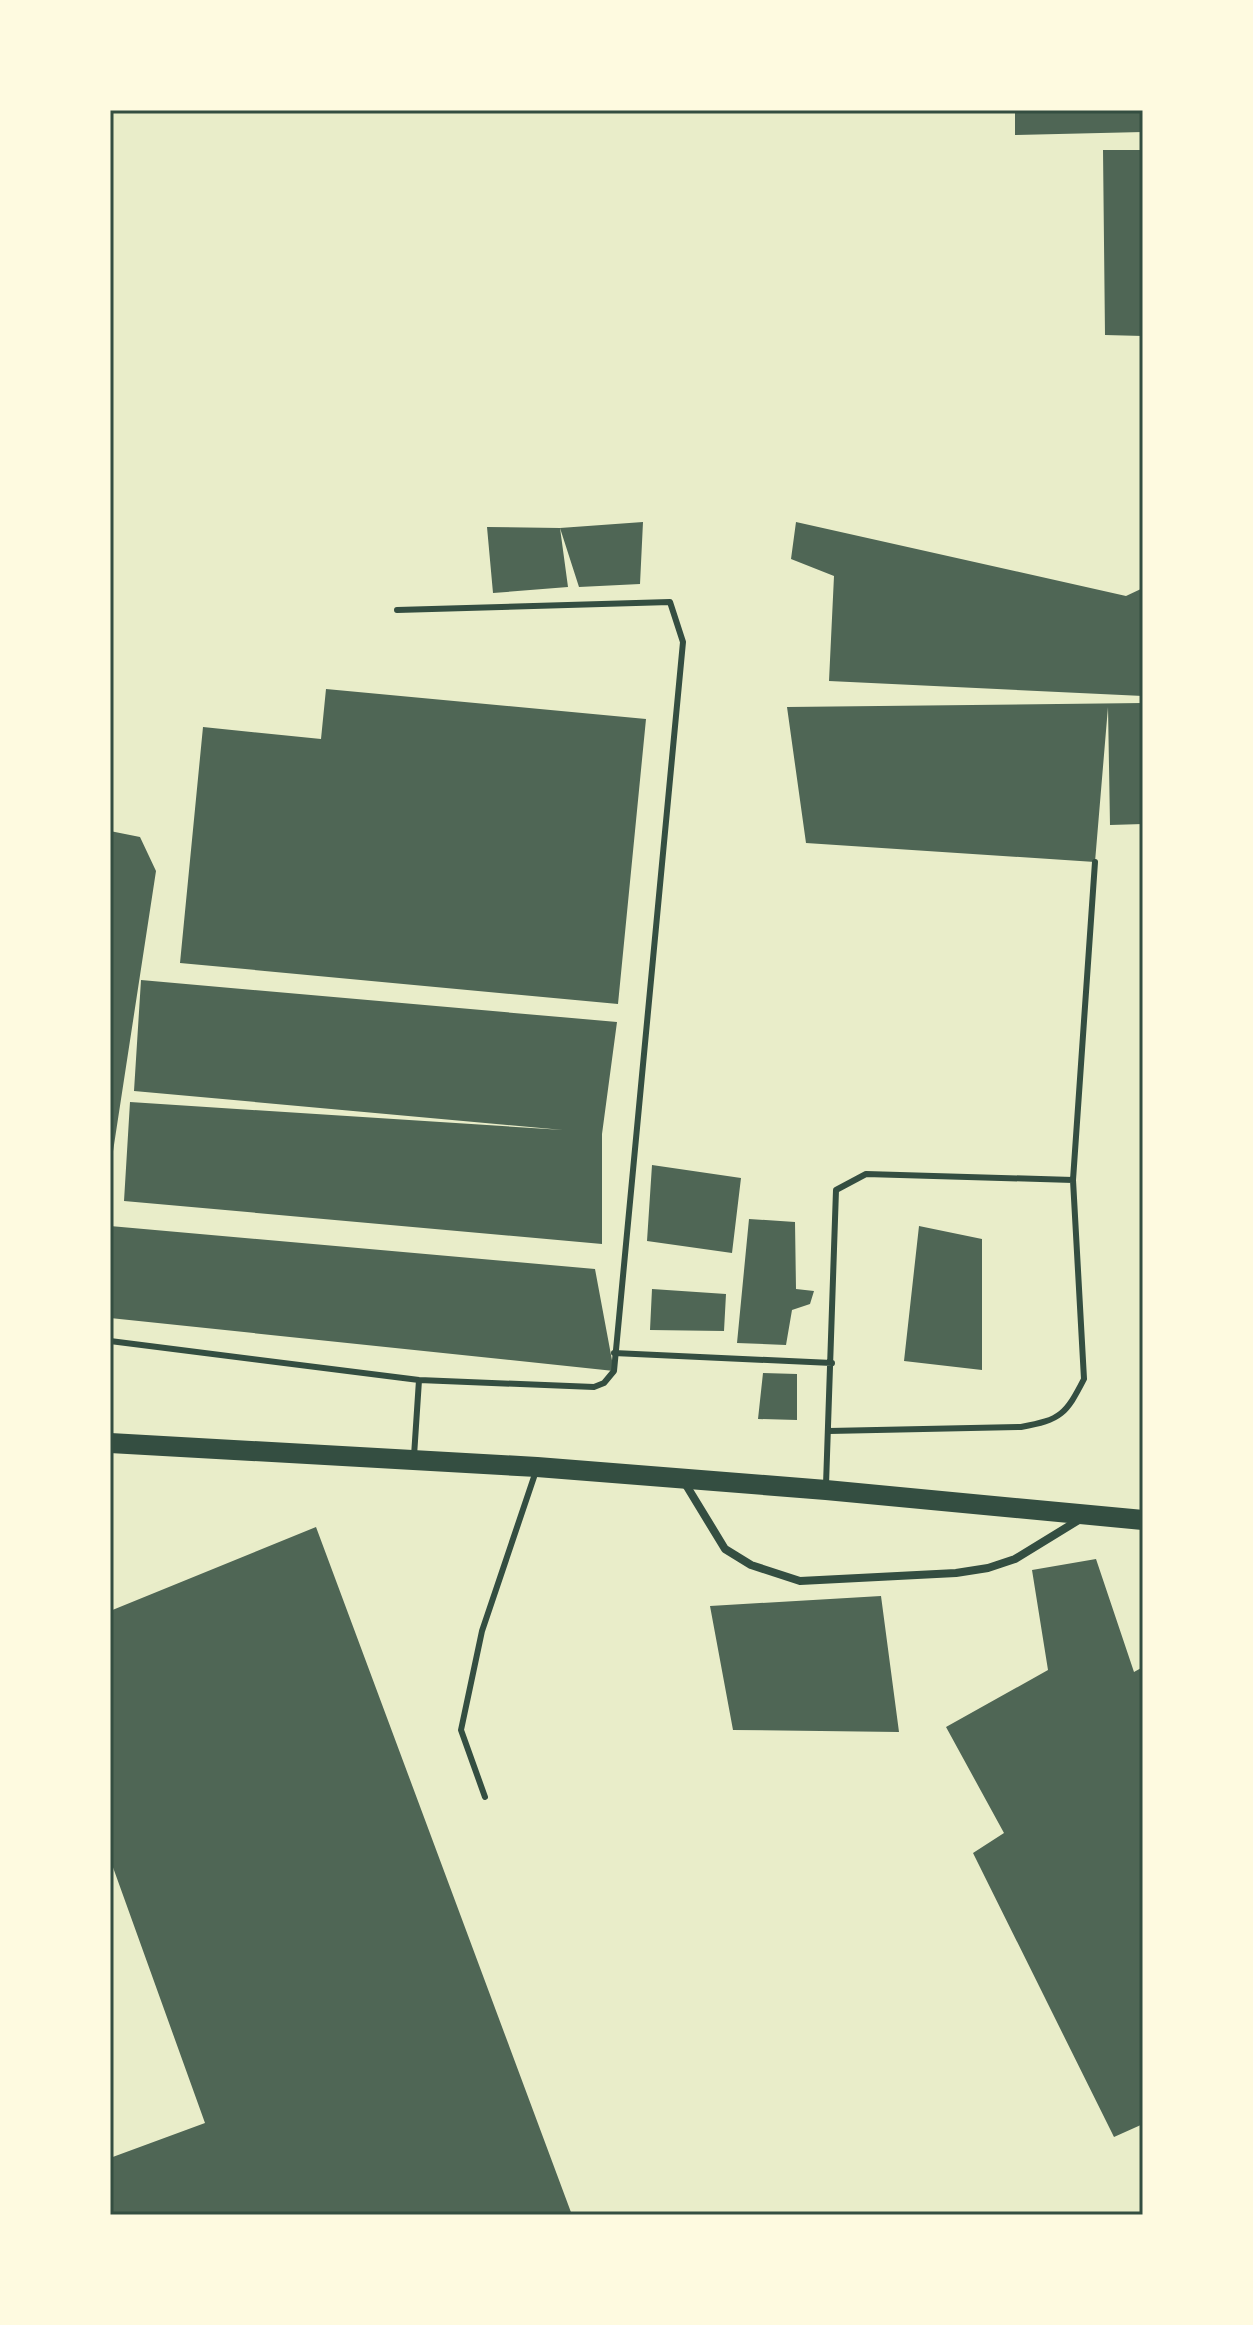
<svg xmlns="http://www.w3.org/2000/svg" width="1253" height="2325" font-family="Raleway,sans-serif">
<style>
.building{fill:#4f6655}
.lines{fill:none;stroke-linecap:round;stroke-linejoin:round}
.service{stroke:#344e41;stroke-width:6}
.minor{stroke:#344e41;stroke-width:8}
.primary{stroke:#344e41;stroke-width:20}
.neatline{fill:none;stroke:#344e41;stroke-width:3}
</style>
<rect width="100%" height="100%" fill="#e9edc9"/>
<path class="building" d="M1015,110H1143V132L1015,135Z
M1103,150H1143V336L1105,335Z
M643,522L640,584L579,587L560,528Z
M796,522L1126,596L1143,588V696L829,681L834,576L791,559Z
M487,527L560,528L568,587L493,593Z
M326,689L646,719L618,1004L180,963L203,727L321,739Z
M1143,703V824L1110,825L1108,707L1095,862L806,843L787,707Z
M110,831L140,837L156,871L112,1158Z
M141,980L617,1022L602,1134V1244L124,1201L130,1102L563,1130L134,1091Z
M652,1165L741,1178L732,1253L647,1241Z
M749,1219L795,1222L796,1289L814,1291L810,1304L792,1310L786,1345L737,1343Z
M110,1226L595,1269L614,1371L110,1318Z
M919,1226L982,1239V1370L904,1361Z
M652,1289L726,1294L724,1331L650,1330Z
M763,1373L797,1374V1420L758,1419Z
M316,1527L572,2215H110V2158L205,2123L110,1859V1611Z
M1096,1559L1134,1672L1143,1667V2124L1114,2137L973,1853L1004,1833L946,1727L1048,1670L1032,1570Z
M881,1596L899,1732L733,1730L710,1606Z"/>
<g class="lines">
<path class="service" d="M110,1341L419,1380L594,1387L604,1383L614,1371L683,642L670,602L397,610
M614,1353L832,1363
M829,1431L1021,1427C1061,1420 1066,1414 1084,1379L1073,1180L1095,862
M414,1456L419,1380
M826,1485L836,1190L866,1174L1073,1180
M485,1797L461,1730L482,1631L536,1471"/>
<path class="minor" d="M683,1480L725,1549L751,1565L800,1581L956,1573L988,1568L1015,1559L1082,1518"/>
<path class="primary" d="M110,1443L537,1467L826,1490L1143,1520"/>
</g>
<rect width="1253" height="2325" fill="none" stroke="#fefae0" stroke-width="224"/>
<rect x="112" y="112" width="1029" height="2101" class="neatline"/>
</svg>
